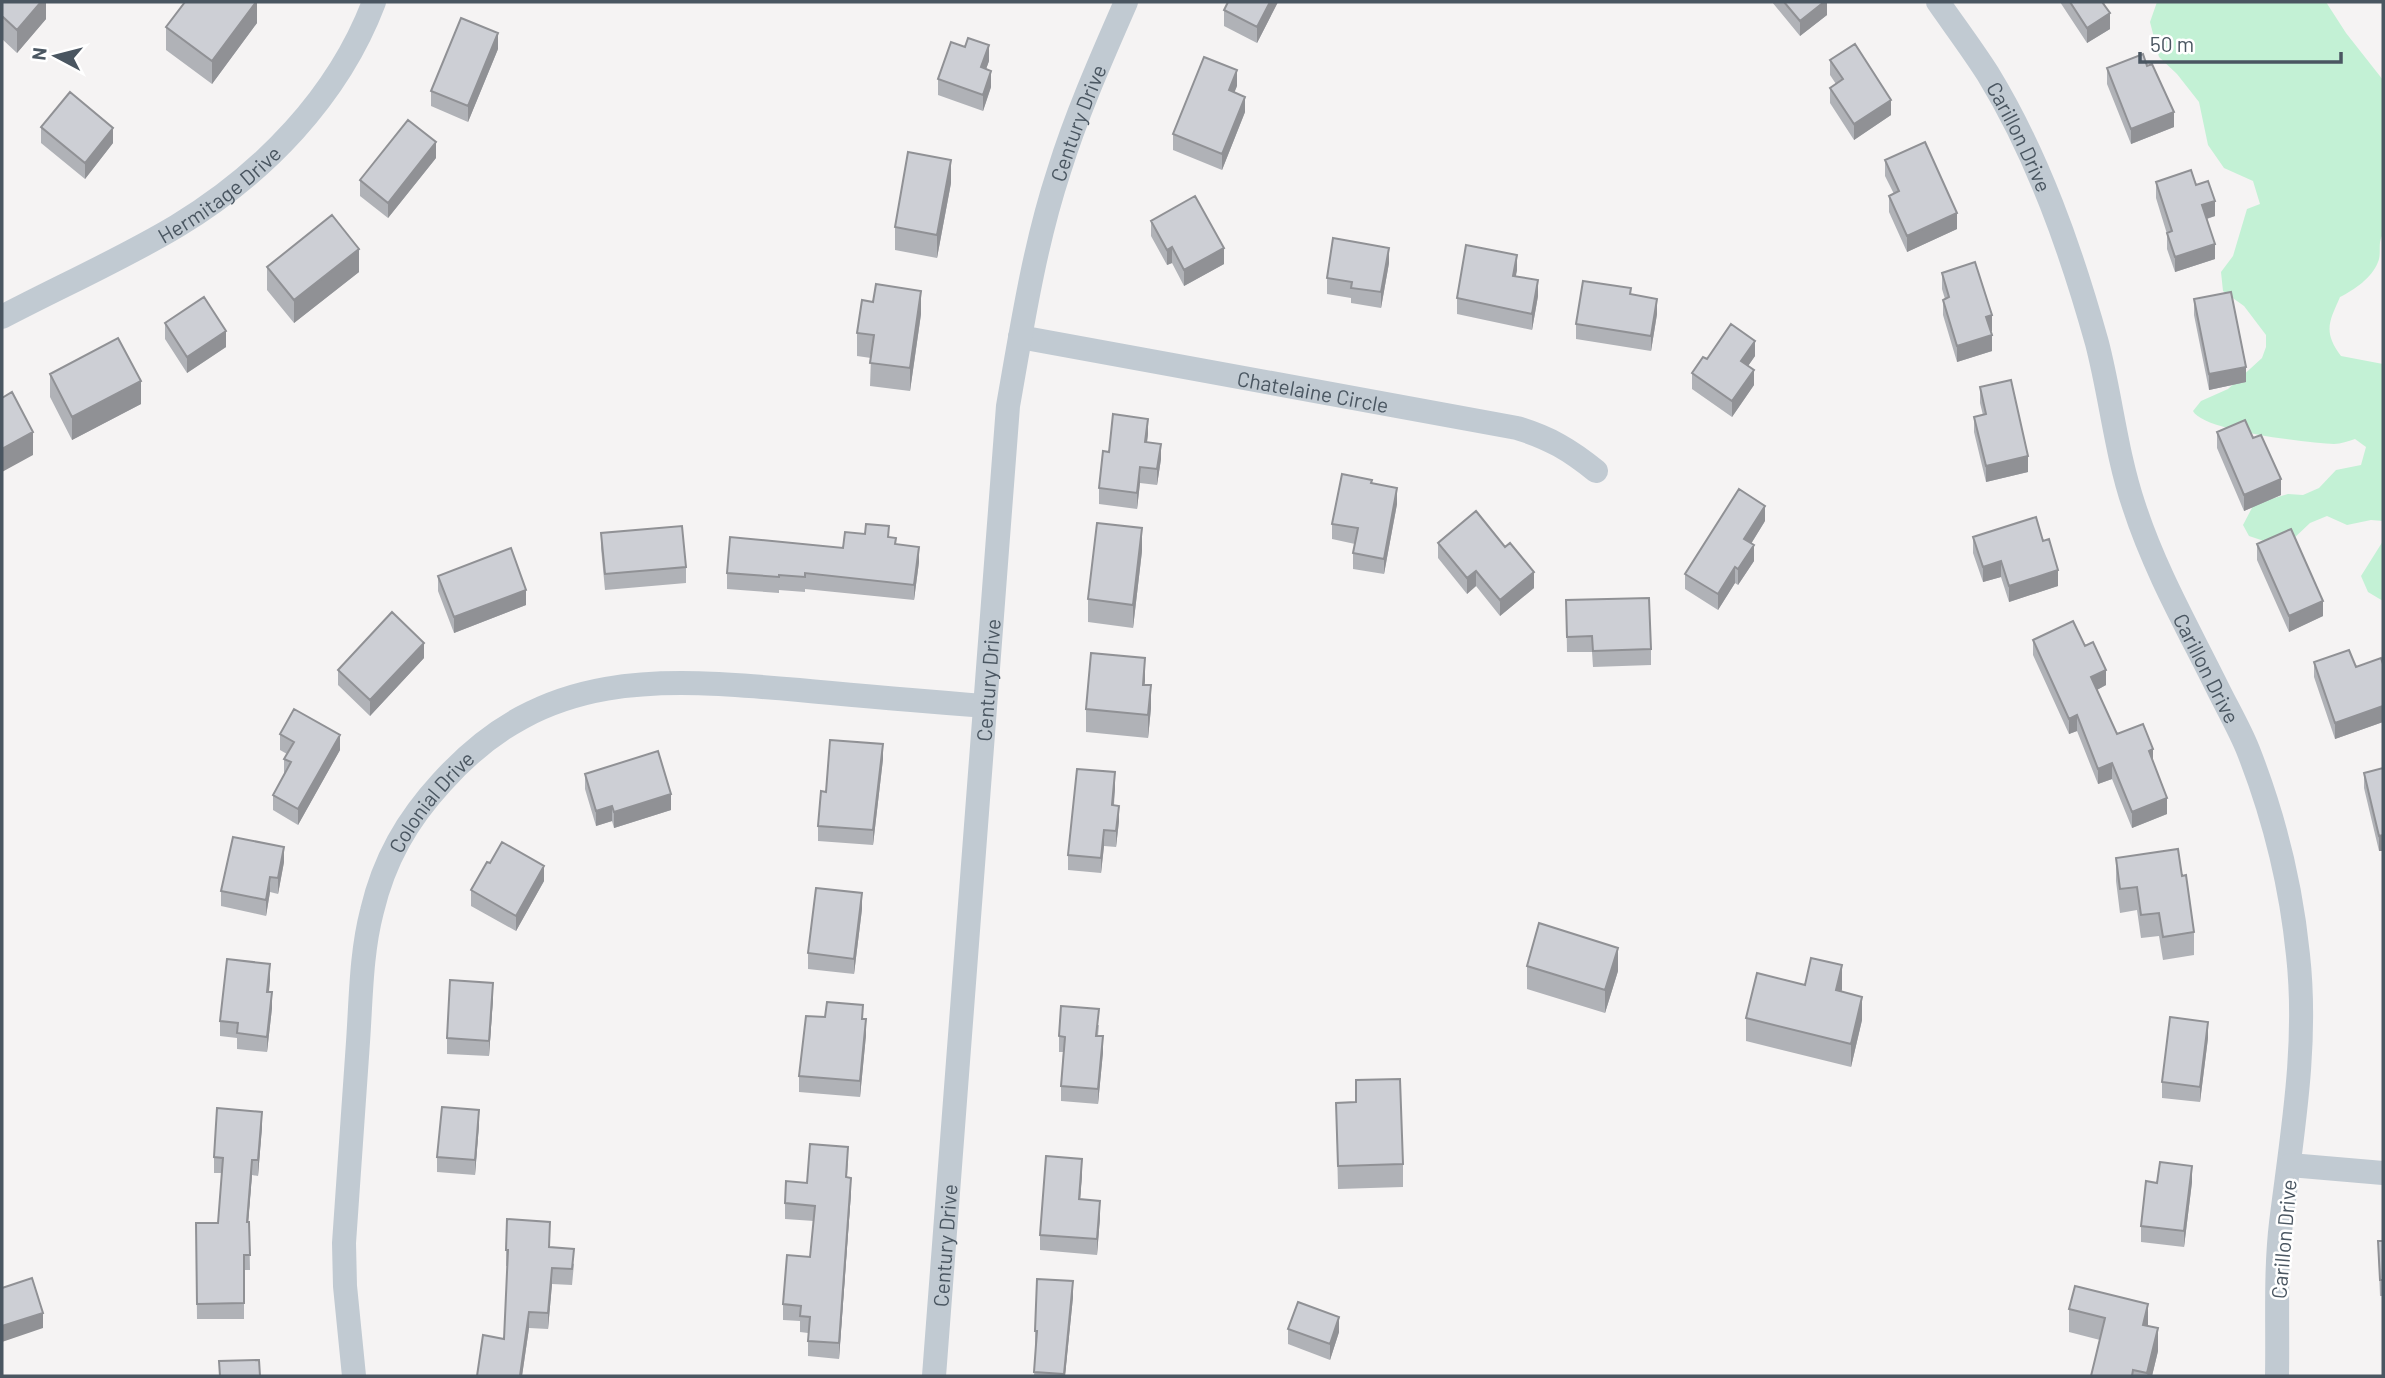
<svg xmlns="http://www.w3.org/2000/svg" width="2385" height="1378" font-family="Barlow,sans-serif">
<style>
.green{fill:#c3f1d5}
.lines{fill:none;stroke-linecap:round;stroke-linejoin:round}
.minor{stroke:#c1cad2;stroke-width:24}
.wall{fill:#b0b2b7}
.shaded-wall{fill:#909195}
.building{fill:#cdcfd5;stroke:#909195;stroke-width:2}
.labels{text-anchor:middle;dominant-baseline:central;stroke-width:5;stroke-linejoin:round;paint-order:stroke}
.street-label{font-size:21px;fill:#4a5661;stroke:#fff}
</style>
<rect width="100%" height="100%" fill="#f5f3f3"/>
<path class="green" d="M2157,2H2326L2346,33L2383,80V234C2377,243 2382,253 2378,262C2372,278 2354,290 2340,297C2329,322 2323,332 2341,356L2383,364V521L2371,520L2347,525L2327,516L2310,523L2291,541H2264L2249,536L2243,525L2254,504L2288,494L2303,495L2319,488L2336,470L2361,465L2366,447L2355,439C2348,441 2341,444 2334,444C2309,443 2203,431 2193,411L2201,401L2228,389L2262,358L2266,347V335L2244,306L2223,291L2221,272L2233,256L2247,209L2260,204L2253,181L2224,168L2208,145L2199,102L2177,74L2159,57L2150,22Z
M2383,541V601L2368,592L2361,576Z"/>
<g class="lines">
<g class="minor">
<path id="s1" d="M1938,2C1954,25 1972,49 1988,74C2038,156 2071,250 2097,343C2111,397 2116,453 2134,506C2155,571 2189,630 2219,691C2229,711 2240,730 2248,750C2274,816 2291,885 2298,955C2308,1045 2292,1134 2281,1223C2275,1274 2278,1325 2277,1376"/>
<path id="s2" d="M2,317C59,287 122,259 177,226C263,174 338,97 374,2"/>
<path id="s3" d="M1020,337L1517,428C1550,438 1570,450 1596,471"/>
<path d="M2290,1165L2383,1173"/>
<path id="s4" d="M354,1376L345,1286L344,1243C349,1176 353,1109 358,1042C361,999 361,953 372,911C384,860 407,820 442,782C544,668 660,678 799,690C861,696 923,701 984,706"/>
<path id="s5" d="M934,1376L1008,406C1022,327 1034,247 1059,171C1077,113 1102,57 1126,2"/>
</g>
</g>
<path class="wall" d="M2,2H46V19L17,53L2,39Z
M257,2V23L212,84L166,50V27Z
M1228,2H1278L1257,43L1224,26V10Z
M1772,2H1827V15L1800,36Z
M2060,2H2106L2104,4L2110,29L2087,43Z
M498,49L468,122L431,106V91Z
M1830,60L1891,115L1854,140L1830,103V88L1836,84L1830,75Z
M989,61L986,69L991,87L983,111L938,95V79Z
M2147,66L2174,127L2131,144L2107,84V68Z
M1237,86L1234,92L1245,112L1222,170L1173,150V134Z
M41,127L113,143L85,179L41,143Z
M436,158L388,218L360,196V180Z
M1885,160L1957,229L1907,252L1889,212V196L1894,194L1885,176Z
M2156,182L2196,185L2215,216L2207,219L2215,259L2175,272L2167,249V234L2156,198Z
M951,183L937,258L895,250V227Z
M1151,221L1224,264L1184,286L1172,263L1167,265L1151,236Z
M1389,263L1381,308L1351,303V298L1327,294V278Z
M267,267L359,272L294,323L267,290Z
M1517,270L1515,277L1538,296L1532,330L1457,314V298Z
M1942,273L1992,331L1990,332L1992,351L1957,362L1943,315V300L1945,299L1942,289Z
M1631,295L1657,314L1651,351L1576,339V324Z
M2194,299L2246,382L2209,390L2194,315Z
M921,314L910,391L870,386L871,358L857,356V333Z
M165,323L226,347L187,373L165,339Z
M1755,356L1748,366L1754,385L1732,417L1692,389V373L1707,359Z
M50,374L141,404L72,440L50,397Z
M1980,387L2028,472L1986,482L1974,432V417L1983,415L1980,403Z
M2217,432L2253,438L2281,495L2244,511L2217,448Z
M1148,434L1147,442L1161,459L1157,485L1140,483L1137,509L1099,504V488L1109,452Z
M1372,483L1397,504L1384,574L1353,569V553L1355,544L1332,539V524Z
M1765,521L1751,544L1754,561L1738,585L1735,583L1718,610L1685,589V574Z
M601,533L686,567V583L605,590L601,548Z
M1973,537L2058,586L2009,602L2001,577L1983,582L1973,553Z
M889,538L896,544L919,562L914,600L805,589V592L779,590V593L727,589V573Z
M1438,543L1534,588L1500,616L1476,586L1467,594L1438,558Z
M2257,544L2323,616L2289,632L2257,560Z
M1142,551L1133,628L1088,622V599Z
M438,576L526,605L454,633L438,591Z
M1566,600L1651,649V665L1593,667L1592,652H1567Z
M2033,640L2085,646L2106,685L2097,690L2117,734L2153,761L2167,814L2132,828L2112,779L2098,784L2077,731L2069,734L2033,655Z
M424,658L370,716L338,685V670Z
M2314,662L2356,667L2383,664V722L2335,739L2314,677Z
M1145,685L1151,708L1148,738L1086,732V709Z
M280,734L340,750L298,825L273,810V795L284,774V759L287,754L280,750Z
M883,759L873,845L818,841V826L826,792Z
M2383,768V851H2379L2364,788V773Z
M585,774L671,810L614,828L612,821L596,826L585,789Z
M1115,788L1114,805L1119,821L1116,847L1104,846L1101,873L1068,870V855Z
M2116,858L2182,876L2194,932V955L2163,960L2159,936L2141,938L2137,910L2120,913L2116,881Z
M284,862L278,894L270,892L266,916L221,906V891Z
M490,863L544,881L516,931L471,906V890Z
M862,909L854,974L808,969V953Z
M1527,966L1618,971L1605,1013L1527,989Z
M270,980L269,992L272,1008L267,1052L237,1049V1038L220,1036V1021Z
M1805,985L1842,989L1841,992L1862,1020L1851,1067L1746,1041V1018Z
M493,999L489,1056L447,1054V1038Z
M863,1019L866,1035L860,1097L799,1092V1076Z
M1099,1025L1098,1036L1103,1052L1098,1104L1061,1101V1086L1063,1052H1059V1036Z
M2208,1038L2200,1102L2162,1098V1082Z
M1356,1102L1403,1164V1187L1338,1189L1336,1103Z
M479,1125L475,1175L437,1172V1157Z
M262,1127L258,1176L252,1175L248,1222H249L250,1270H244V1319H197L196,1223H218L222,1173H214V1157Z
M848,1163L847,1177L851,1193L839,1359L808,1356V1333L800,1332V1321L783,1320V1304L810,1257L814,1221L785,1219V1203L807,1183Z
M1082,1175L1080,1199L1100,1217L1097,1255L1040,1250V1235Z
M2192,1182L2184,1247L2141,1242V1226L2157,1183Z
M2378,1241H2383V1296H2380Z
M550,1247L574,1264L572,1285L552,1284L548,1329L529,1328L522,1376H477L504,1339L508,1266H506V1250Z
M1073,1297L1065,1376H1034L1036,1346H1035V1331Z
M2069,1309L2148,1326L2158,1351L2152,1376H2091L2100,1340L2069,1332Z
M1288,1329L1339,1332L1330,1360L1288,1344Z"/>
<path class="shaded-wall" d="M41,2H46V19L17,53V30Z
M256,2H257V23L212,84V61Z
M1270,2H1278L1257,43V27Z
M1824,2H1827V15L1800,36V21Z
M2110,13V29L2087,43V28Z
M498,33V49L468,122V106Z
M989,45V61L981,83V67Z
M1237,70V86L1229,106V90Z
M991,71V87L983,111V95Z
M1245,97V112L1222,170V154Z
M1891,100V115L1854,140V124Z
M2174,112V127L2131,144V129Z
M113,128V143L85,179V163Z
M436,142V158L388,218V203Z
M951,160V183L937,258V235Z
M2215,201V216L2202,220V205Z
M1957,213V229L1907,252V236Z
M2215,244V259L2175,272V257Z
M1172,247V263L1167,265V250Z
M1224,248V264L1184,286V270Z
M1389,248V263L1381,308V292Z
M359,249V272L294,323V300Z
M1517,255V270L1513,292V276Z
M1538,280V296L1532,330V314Z
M921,291V314L910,391V368Z
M1657,299V314L1651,351V336Z
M1992,315V331L1986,333V317Z
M226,331V347L187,373V357Z
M1992,335V351L1957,362V346Z
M1755,341V356L1741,376V361Z
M2246,367V382L2209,390V374Z
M1754,370V385L1732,417V401Z
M141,381V404L72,440V417Z
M1148,419V434L1145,457V442Z
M33,432V455L2,472V449Z
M1161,444V459L1157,485V469Z
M2028,456V472L1986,482V466Z
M1140,467V483L1137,509V493Z
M2281,479V495L2244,511V495Z
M1397,488V504L1384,574V559Z
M1765,506V521L1744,555V539Z
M1142,528V551L1133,628V605Z
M1754,545V561L1738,585V569Z
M919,547V562L914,600V585Z
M2001,561V577L1983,582V567Z
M1735,567V583L1718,610V594Z
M2058,570V586L2009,602V586Z
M1476,571V586L1467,594V578Z
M1534,572V588L1500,616V600Z
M526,590V605L454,633V617Z
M2323,601V616L2289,632V616Z
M424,643V658L370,716V700Z
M1145,658V681L1143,708V685Z
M2106,670V685L2091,693V677Z
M1151,685V708L1148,738V715Z
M2383,706V722L2335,739V723Z
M2077,715V731L2069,734V719Z
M340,735V750L298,825V809Z
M883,744V759L873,845V830Z
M2153,749V765L2149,751Z
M2112,763V779L2098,784V769Z
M1115,772V788L1112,821V805Z
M671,794V810L614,828V812Z
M2167,798V814L2132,828V812Z
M612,806V821L596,826V811Z
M1119,806V821L1116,847V831Z
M1104,830V846L1101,873V858Z
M2383,835V851H2379V836Z
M284,847V862L278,894V878Z
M544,866V881L516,931V916Z
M270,877V892L266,916V900Z
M862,893V909L854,974V959Z
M1618,948V971L1605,1013V990Z
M270,964V980L267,1007V992Z
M1842,965V989L1836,1014V990Z
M493,983V999L489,1056V1041Z
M272,992V1008L267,1052V1037Z
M1862,997V1020L1851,1067V1044Z
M866,1019V1035L860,1097V1081Z
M2208,1022V1038L2200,1102V1087Z
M1103,1036V1052L1098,1104V1089Z
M479,1110V1125L475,1175V1160Z
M262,1112V1127L258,1176V1160Z
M1082,1159V1175L1079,1215V1199Z
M252,1160V1175L247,1238V1222Z
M2192,1166V1182L2184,1247V1231Z
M851,1178V1193L839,1359V1343Z
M1100,1201V1217L1097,1255V1239Z
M552,1268V1284L548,1329V1313Z
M1073,1281V1297L1065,1376H1064Z
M2148,1304V1327L2143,1325Z
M529,1312V1328L522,1376H520Z
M43,1313V1328L2,1342V1326Z
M1339,1317V1332L1330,1360V1344Z
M2158,1328V1351L2152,1376H2147Z"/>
<path class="building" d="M2,2H41L17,30L2,16Z
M185,2H256L212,61L166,27Z
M1228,2H1270L1257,27L1224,10Z
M1784,2H1824L1800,21Z
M2070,2H2102L2110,13L2087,28Z
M461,18L498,33L468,106L431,91Z
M968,38L989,45L981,67L991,71L983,95L938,79L951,42L965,47Z
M1855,44L1891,100L1854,124L1830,88L1843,79L1830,60Z
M2143,54L2147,66L2152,64L2174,112L2131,129L2107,68Z
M1204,57L1237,70L1229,90L1245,97L1222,154L1173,134Z
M70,92L113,128L85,163L41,127Z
M408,120L436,142L388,203L360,180Z
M1925,142L1957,213L1907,236L1889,196L1899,191L1885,160Z
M908,152L951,160L937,235L895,227Z
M2191,170L2196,185L2208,181L2215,201L2202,205L2215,244L2175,257L2167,233L2172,231L2156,182Z
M1195,196L1224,248L1184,270L1172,247L1167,250L1151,221Z
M332,215L359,249L294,300L267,267Z
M1333,238L1389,248L1381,292L1351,288L1352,282L1327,278Z
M1466,245L1517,255L1513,276L1538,280L1532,314L1457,298Z
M1975,262L1992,315L1986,317L1992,335L1957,346L1943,300L1949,297L1942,273Z
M1583,281L1631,288L1630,294L1657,299L1651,336L1576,324Z
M876,284L921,291L910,368L870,363L874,335L857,333L862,300L873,302Z
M2231,292L2246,367L2209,374L2194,299Z
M204,297L226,331L187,357L165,323Z
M1731,324L1755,341L1741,361L1754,370L1732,401L1692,373L1703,357L1707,359Z
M118,338L141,381L72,417L50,374Z
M2011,380L2028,456L1986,466L1974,417L1986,414L1980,387Z
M12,392L33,432L2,449V398Z
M1113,414L1148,419L1145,442L1161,444L1157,469L1140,467L1137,493L1099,488L1103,451L1109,452Z
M2245,420L2253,438L2261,435L2281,479L2244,495L2217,432Z
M1342,474L1372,480L1371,483L1397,488L1384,559L1353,553L1358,528L1332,524Z
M1739,489L1765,506L1744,539L1754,545L1738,569L1735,567L1718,594L1685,574Z
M1476,511L1505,547L1510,543L1534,572L1500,600L1476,571L1467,578L1438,543Z
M2036,517L2043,541L2049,539L2058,570L2009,586L2001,561L1983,567L1973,537Z
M1097,523L1142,528L1133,605L1088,599Z
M866,524L889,526L888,537L896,538L895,544L919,547L914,585L805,573V577L779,575V577L727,573L730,537L843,548L845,532L865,534Z
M682,526L686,567L605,574L601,533Z
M2291,529L2323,601L2289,616L2257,544Z
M511,548L526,590L454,617L438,576Z
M1649,598L1651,649L1593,651L1592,636L1567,637L1566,600Z
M392,612L424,643L370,700L338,670Z
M2073,621L2085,646L2093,642L2106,670L2091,677L2117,734L2143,724L2153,749L2149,751L2167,798L2132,812L2112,763L2098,769L2077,715L2069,719L2033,640Z
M2349,650L2356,667L2381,658L2383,664V706L2335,723L2314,662Z
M1091,653L1145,658L1143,685H1151L1148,715L1086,709Z
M294,709L340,735L298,809L273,795L291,762L284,759L294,742L280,734Z
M830,740L883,744L873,830L818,826L821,791L826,792Z
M658,751L671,794L614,812L612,806L596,811L585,774Z
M2383,768V835L2379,836L2364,773Z
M1077,769L1115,772L1112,805L1119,806L1116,831L1104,830L1101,858L1068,855Z
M233,837L284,847L278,878L270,877L266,900L221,891Z
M502,842L544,866L516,916L471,890L487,862L490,863Z
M2178,849L2182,876L2186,875L2194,932L2163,937L2159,913L2141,915L2137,887L2120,889L2116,858Z
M816,888L862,893L854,959L808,953Z
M1539,923L1618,948L1605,990L1527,966Z
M1811,958L1842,965L1836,990L1862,997L1851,1044L1746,1018L1757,973L1805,985Z
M227,959L270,964L267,992H272L267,1037L237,1033L238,1023L220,1021Z
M450,980L493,983L489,1041L447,1038Z
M827,1002L863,1005L862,1019H866L860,1081L799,1076L806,1016L825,1017Z
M1061,1006L1099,1009L1096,1036H1103L1098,1089L1061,1086L1065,1037L1059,1036Z
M2170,1017L2208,1022L2200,1087L2162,1082Z
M1400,1079L1403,1164L1338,1166L1336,1103L1356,1102V1080Z
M442,1107L479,1110L475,1160L437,1157Z
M217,1108L262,1112L258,1160H252L247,1222H249L250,1255H244V1303L197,1304L196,1223H218L223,1158L214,1157Z
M810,1144L848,1147L846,1177L851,1178L839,1343L808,1341L810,1317L800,1316L801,1306L783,1304L787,1255L810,1257L815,1206L785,1203L786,1181L807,1183Z
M1046,1156L1082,1159L1079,1199L1100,1201L1097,1239L1040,1235Z
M2160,1162L2192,1166L2184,1231L2141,1226L2146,1181L2157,1183Z
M507,1219L550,1222L549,1247L574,1249L572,1269L552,1268L548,1313L529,1312L520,1376H477L483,1335L504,1339L508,1250H506Z
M2378,1241H2383V1280H2380Z
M32,1278L43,1313L2,1326V1288Z
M1037,1279L1073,1281L1064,1374L1034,1372L1037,1331H1035Z
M2075,1286L2148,1304L2143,1325L2158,1328L2147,1373L2133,1370L2132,1376H2091L2105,1318L2069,1309Z
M1298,1302L1339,1317L1330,1344L1288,1329Z
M259,1360L260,1376H220L219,1361Z"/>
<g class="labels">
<g class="street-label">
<text stroke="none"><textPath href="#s5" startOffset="1265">Century Drive</textPath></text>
<text stroke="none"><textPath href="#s1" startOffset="158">Carillon Drive</textPath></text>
<text stroke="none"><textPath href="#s2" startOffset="250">Hermitage Drive</textPath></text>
<text stroke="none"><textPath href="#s3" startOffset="298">Chatelaine Circle</textPath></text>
<text stroke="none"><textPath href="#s1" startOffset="724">Carillon Drive</textPath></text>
<text stroke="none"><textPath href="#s5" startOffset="698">Century Drive</textPath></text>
<text stroke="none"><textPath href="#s4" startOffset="593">Colonial Drive</textPath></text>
<text transform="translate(2283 1239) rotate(-85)">Carillon Drive</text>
<text stroke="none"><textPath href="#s5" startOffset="131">Century Drive</textPath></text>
</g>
</g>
<rect width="2385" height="1378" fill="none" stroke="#4a5661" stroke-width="7"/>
<g transform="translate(56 56) rotate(277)" stroke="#ffffff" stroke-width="5" paint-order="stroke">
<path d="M0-5L12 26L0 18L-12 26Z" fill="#4a5661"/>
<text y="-10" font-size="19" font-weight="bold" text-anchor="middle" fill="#4a5661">N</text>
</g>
<path d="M2140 52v10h201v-10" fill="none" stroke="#4a5661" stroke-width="3.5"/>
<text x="2150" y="52" font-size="21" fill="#4a5661" stroke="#ffffff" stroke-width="5" paint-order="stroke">50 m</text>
</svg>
